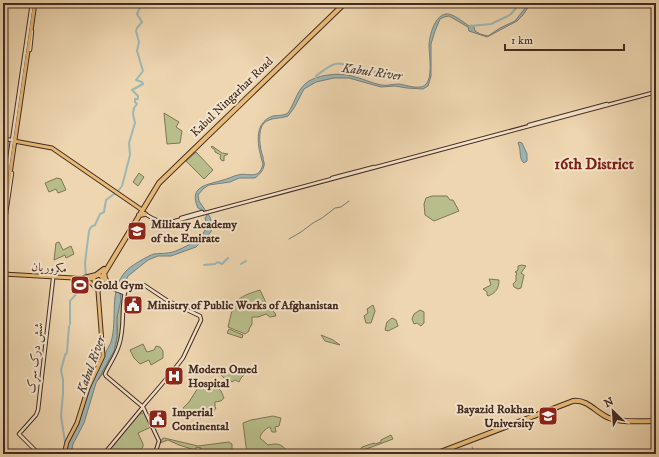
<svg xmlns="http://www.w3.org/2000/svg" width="659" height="457" font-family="'IM FELL DW Pica',Amiri,serif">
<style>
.green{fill:#b8be8b;stroke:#7e7556}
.water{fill:#9cb7b5;stroke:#797f7a}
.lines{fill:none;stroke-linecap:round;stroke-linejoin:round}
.stream{stroke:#797f7a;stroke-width:1}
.canal{stroke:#9cb7b5;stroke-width:2}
.secondary-casing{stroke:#442c21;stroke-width:4.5}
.primary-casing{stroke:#442c21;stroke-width:5}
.highway-casing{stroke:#442c21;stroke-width:6}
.secondary{stroke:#f4e4cc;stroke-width:2.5}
.primary{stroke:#e7bb78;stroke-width:3}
.highway{stroke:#e7bb78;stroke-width:4}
.labels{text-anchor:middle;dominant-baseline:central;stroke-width:4;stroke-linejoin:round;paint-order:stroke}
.street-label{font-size:12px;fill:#442c21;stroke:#f4e4cc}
.poi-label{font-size:12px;font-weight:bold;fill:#442c21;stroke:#f4e4cc;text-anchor:start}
.water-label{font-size:13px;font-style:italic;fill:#56483f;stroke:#f4e4cc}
.district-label{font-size:16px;font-weight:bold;fill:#7a1f14;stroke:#f4e4cc}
</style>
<rect width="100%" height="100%" fill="#eed6b0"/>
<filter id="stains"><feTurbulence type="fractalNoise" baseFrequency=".005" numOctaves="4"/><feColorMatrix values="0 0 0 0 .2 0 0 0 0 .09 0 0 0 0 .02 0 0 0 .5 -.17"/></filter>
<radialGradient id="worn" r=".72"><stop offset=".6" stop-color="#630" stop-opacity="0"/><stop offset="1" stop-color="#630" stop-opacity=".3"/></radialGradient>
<path class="green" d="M164,113L179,122L176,127L182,131L180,143L167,144Z
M212,146L222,153L228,154L224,156V161L221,160L220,157L221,155L215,152V150L211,147Z
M196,152L213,170L204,179L186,161Z
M139,173L144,177L138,186L133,182Z
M57,178L61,179L66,190L58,193L56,189L49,192L45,183Z
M432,196H447L450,200H453L459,211L434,221L425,215L424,204L426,198Z
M59,242L63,250L71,246L74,254L66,258L65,255L54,260L56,243Z
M522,265L526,266L521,273L524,275L521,288L518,289L514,287L513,284L516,281V275L517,273L515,272L518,270V266Z
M489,279L499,280C499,288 496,293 488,296L487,295V292L483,289L491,285Z
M260,290L268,307L275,313L276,316L270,317L266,314L258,317H252V324L249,329V331L245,334L228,327C234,301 234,298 260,290Z
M120,293L123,295C120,307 122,320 121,333C119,350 108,367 98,380C104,366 115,354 117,337C118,330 116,322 117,315C118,307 121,301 120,293Z
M373,305L375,311L371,323H366L364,316L368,313L367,309Z
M420,310L424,312V323L421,326L417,323L414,324L412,319L414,314Z
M392,318L396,320L398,326L388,331L385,330L387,322Z
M229,329L243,335L242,338L227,333Z
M321,335L333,340L340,345L325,341Z
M143,344L147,352L154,350L156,346L160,347L163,351V358L151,365L149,360L140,364L134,358L130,350Z
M241,368L248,371L241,378L239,382L235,380L232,382L229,379L226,380L221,375L220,371L222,370L228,372L230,374L233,372L236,373L239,372Z
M201,383L218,388L221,391L224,398L221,401L215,402V407L216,408L211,415L209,414L200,418L195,415H190L183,408L189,402Z
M144,412L151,427L138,433L143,444V447L139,451V453L105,454L113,446L139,413L141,414Z
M273,416L281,418L279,426L275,427L276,432H272L270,427C266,428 260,434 260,438L268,445C282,442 281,446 291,454H247L243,423L251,420Z
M391,435L393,439L361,451L360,450L362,447L374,443L375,444L381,442V440Z
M164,438L198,446L229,442L232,444V454H208L200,451L201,448L196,447L195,450L179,445L168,440L160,443L162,439Z"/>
<path class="water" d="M529,3H531L523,15L517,21L487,37L469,31L468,27L449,16L444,17L440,19L435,31L431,44V76L428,86L423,89L407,88L395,86L381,87L349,78H334L316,82L304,89L294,108L288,116C280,119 271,117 264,123C257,130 260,149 263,157C263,161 265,163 264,166C263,171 259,175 255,178H239L230,182L209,185L203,189L198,195L199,201L210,217L213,228L210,233L196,247L171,256H158L148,260L128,276L120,293L121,300L117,317V337L114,351L96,383L84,423L73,444L71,454H67V450L66,454H65L67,444L79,423L90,384L111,342C118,319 108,290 126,271C129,267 149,255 154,254C160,253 167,254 173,252C184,248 205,238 207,225L205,218L207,215L204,211L198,208C188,186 207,185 223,180C228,179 233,176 238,175C248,172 259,181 263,164C258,148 252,123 273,116C278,115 283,116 288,113C294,104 297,91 305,84C314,75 339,72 352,76C361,78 371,83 381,85C387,86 393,84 399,84C406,85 413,88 420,87C435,86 429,56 429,46C429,36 435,14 447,14C454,14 463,22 469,26L472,25L474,27L475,31L480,34L488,36L500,28L515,21Z
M519,142L522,143L527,154V161L524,163C518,158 522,151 518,143Z"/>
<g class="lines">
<path class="stream" d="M289,239L301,232L313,223L322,218L335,208L341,207L349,201
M472,447L475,454"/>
<path class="canal" d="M470,26L491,24L508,16L511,14L520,3
M316,79V76C320,73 330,65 335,64C343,62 349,66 356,68C361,70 376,73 380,71
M118,191L122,186L130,155L129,143L135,123L133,114L134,108L137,104L135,102V99H138V96L132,90L143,84L142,82L136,80L143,71L137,51L139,42L136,31L137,28L142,22L137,14L140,7L138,3
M241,264L246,261
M204,265L215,264L218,262L222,264L228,258
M86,277L85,263L89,231L91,227L95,225L100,214L104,212L106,200L114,194
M70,324V301C74,296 79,291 85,287L86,283
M65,442L61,416L63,393V380L61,370L65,355L66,354L67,352L69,326"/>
<g class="secondary-casing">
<path id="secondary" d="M30,50L32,31
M529,125L607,104
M3,139L13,140
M332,178L374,167
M3,202L32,3
M144,213C154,220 162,224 175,221L656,92
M181,218L202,212
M3,234L12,173
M101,284L124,293
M108,284L125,292
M39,454L19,434L36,415L38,410L53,279
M104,454L143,407V406C157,390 171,374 183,358L201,320L200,316L168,301L144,285L136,286L125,292C121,310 125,328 119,345C116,356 109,364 105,374L106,376L143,407L159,441L155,454"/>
</g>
<g class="primary-casing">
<path id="primary" d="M14,141L52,148L142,210
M3,222L35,3
M3,274L91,279L99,275L102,277L103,281L100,284H96L94,281V278
M83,280L91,283L96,288
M98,291L102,286L107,285
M64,454L67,442L77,423L88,388L103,356L98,291L95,283"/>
</g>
<g class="highway-casing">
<path id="highway" d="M139,215L145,214
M104,273L105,278L108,284
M102,277L159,183L345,3
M84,278L96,275L104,269
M435,454L573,401C588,399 596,413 609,418C623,423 641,421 656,421"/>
</g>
<use href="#secondary" class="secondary"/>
<use href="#primary" class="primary"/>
<use href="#highway" class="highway"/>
</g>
<defs>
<g id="university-square" transform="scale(1)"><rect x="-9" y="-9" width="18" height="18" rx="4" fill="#8f2418" stroke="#f4e4cc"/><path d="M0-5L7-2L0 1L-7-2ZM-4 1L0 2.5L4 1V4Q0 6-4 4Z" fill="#fff"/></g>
<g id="stadium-square" transform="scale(1)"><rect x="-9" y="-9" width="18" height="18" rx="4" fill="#8f2418" stroke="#f4e4cc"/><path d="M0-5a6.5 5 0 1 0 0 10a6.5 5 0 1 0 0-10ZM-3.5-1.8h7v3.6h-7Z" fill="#fff"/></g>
<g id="civic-square" transform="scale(1)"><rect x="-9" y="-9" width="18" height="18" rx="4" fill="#8f2418" stroke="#f4e4cc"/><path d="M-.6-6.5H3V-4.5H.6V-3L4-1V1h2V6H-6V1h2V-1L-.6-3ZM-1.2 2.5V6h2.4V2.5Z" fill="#fff"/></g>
<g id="hospital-square" transform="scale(1)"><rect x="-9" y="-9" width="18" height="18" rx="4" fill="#8f2418" stroke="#f4e4cc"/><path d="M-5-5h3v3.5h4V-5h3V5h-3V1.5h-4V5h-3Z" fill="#fff"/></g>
</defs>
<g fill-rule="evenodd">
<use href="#university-square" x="137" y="231"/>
<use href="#stadium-square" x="80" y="285"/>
<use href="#civic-square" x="133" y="305"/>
<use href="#hospital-square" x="174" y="376"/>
<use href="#university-square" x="548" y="416"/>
<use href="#civic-square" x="158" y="419"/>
</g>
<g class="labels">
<g class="street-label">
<text transform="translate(232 97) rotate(-44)">Kabul Ningarhar Road</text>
<text transform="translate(49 268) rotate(3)">مکروریان</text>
<text transform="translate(35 358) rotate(-83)">شش درک سړک</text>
</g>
<g class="poi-label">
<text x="151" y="224">Military Academy<tspan x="151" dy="14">of the Emirate</tspan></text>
<text x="94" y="285">Gold Gym</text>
<text x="147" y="305">Ministry of Public Works of Afghanistan</text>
<text x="188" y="369">Modern Omed<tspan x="188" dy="14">Hospital</tspan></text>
<text x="534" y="409" text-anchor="end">Bayazid Rokhan<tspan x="534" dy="14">University</tspan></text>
<text x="172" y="412">Imperial<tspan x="172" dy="14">Continental</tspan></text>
</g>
<g class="water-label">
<text transform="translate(372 72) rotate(8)">Kabul River</text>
<text transform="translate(91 365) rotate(-70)">Kabul River</text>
</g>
<g class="district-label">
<text x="594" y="164">16th District</text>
</g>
</g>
<rect width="659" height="457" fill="none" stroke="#eed6b0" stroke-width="16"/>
<rect x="4" y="4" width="651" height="449" fill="none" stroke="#442c21" stroke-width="2"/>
<rect x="8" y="8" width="643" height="441" fill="none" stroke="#442c21"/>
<g transform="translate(613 411) rotate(335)" stroke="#f4e4cc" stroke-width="3" paint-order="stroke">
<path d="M0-3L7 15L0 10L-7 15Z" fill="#442c21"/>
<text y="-6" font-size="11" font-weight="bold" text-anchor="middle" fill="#442c21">N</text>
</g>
<path d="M505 44v6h119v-6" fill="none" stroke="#442c21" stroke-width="2"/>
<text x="511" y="44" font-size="12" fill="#442c21" stroke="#f4e4cc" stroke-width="3" paint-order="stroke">1 km</text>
<rect width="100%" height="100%" filter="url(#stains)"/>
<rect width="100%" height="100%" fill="url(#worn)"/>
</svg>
